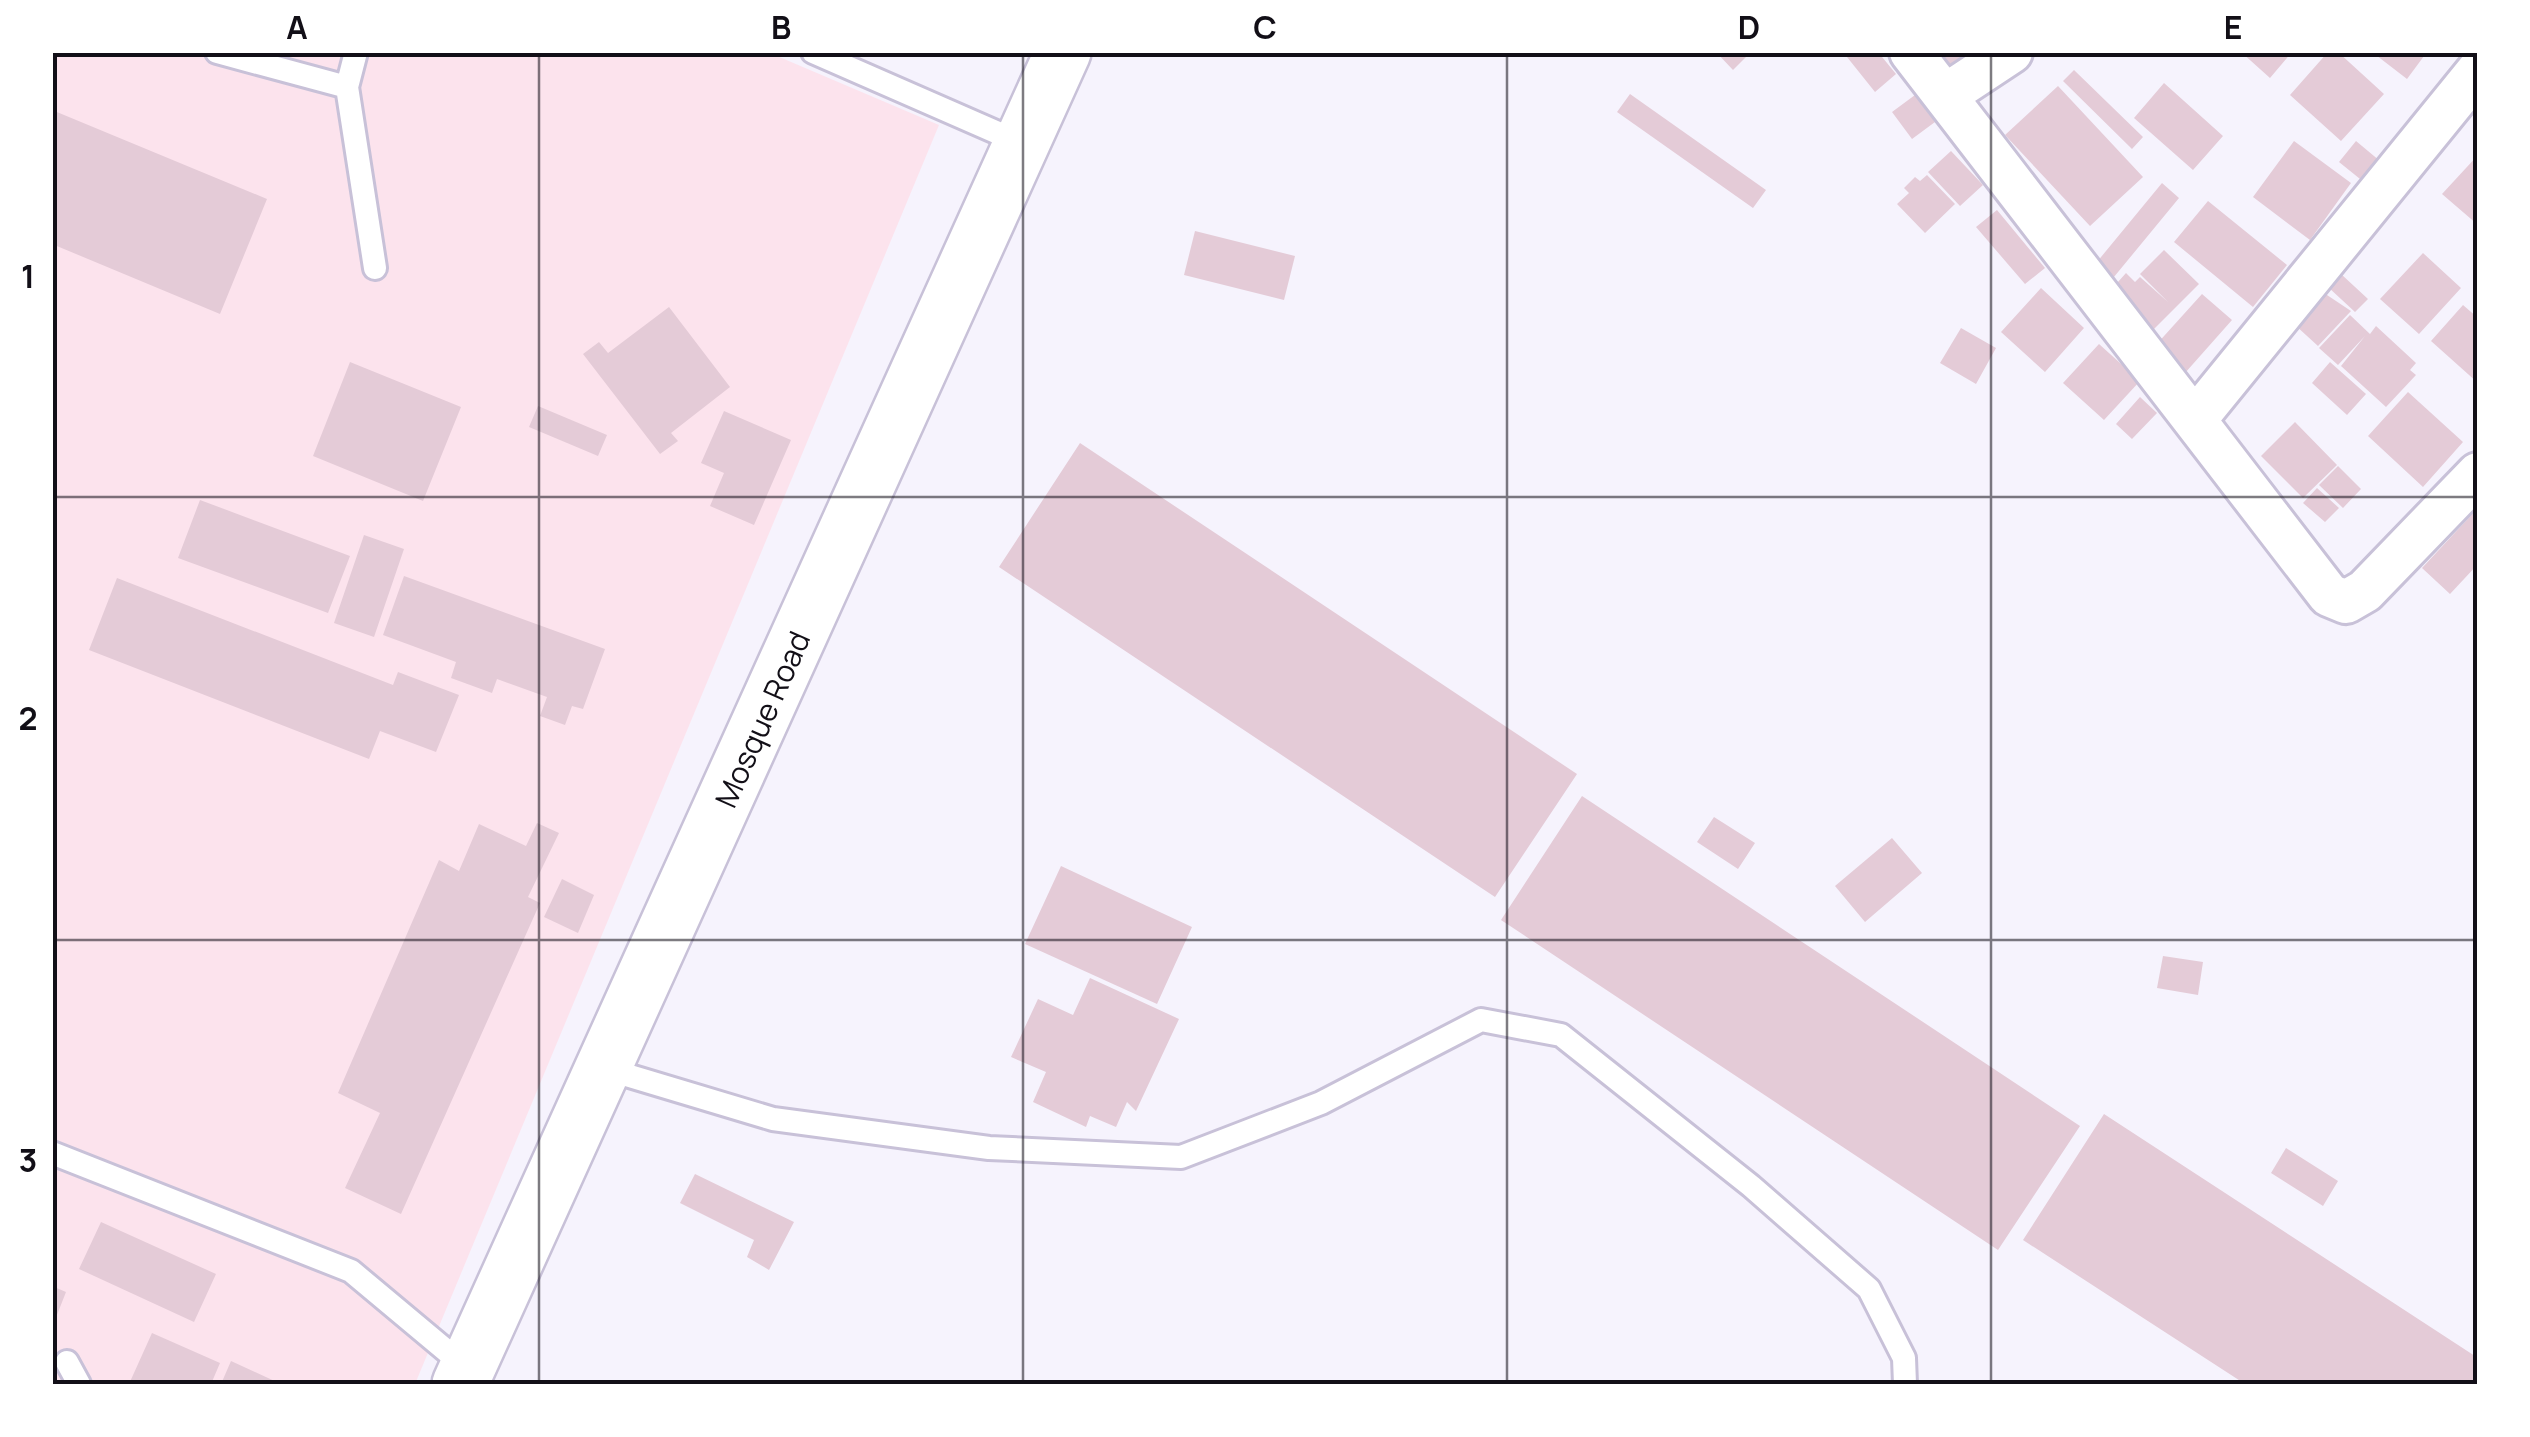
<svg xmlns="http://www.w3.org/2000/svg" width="2530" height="1437" font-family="Manrope,sans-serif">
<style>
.commercial{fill:#fce3ed}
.building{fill:#e4cbd7}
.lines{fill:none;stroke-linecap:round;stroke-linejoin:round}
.service-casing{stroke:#c8c1d8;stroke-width:28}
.minor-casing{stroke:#c8c1d8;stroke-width:48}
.tertiary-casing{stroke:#c8c1d8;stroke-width:60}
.service{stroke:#fff;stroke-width:22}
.minor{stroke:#fff;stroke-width:42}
.tertiary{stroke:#fff;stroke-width:55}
.grid{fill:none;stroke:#120f17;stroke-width:2.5;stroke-opacity:0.55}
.labels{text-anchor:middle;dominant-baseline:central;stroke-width:8;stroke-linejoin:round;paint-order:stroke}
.street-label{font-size:30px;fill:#120f17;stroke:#fff}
.neatline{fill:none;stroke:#120f17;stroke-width:4}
.grid-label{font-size:32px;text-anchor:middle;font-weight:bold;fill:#120f17}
</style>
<rect width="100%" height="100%" fill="#f6f3fd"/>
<path class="commercial" d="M52,53H770L939,125L415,1384H53Z"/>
<path class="building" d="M1716,52H1751L1733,70Z
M1843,52H1878L1896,74L1875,92Z
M1921,52H1969L1935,74Z
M2241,52H2292L2270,78Z
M2328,52H2338L2384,94L2341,141L2290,95Z
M2372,52H2427L2407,79Z
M2074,70L2143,137L2132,149L2063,81Z
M2164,83L2223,136L2193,170L2134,118Z
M2058,86L2143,177L2090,226L2005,135Z
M1630,94L1766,190L1753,208L1617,112Z
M1915,95L1935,122L1912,139L1892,112Z
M52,110L267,199L220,314L52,244Z
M2294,141L2351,183L2310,240L2253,197Z
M2356,141L2386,166L2370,187L2339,162Z
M1951,151L1983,185L1960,206L1928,172Z
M2478,155V225L2442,194Z
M1927,175L1955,204L1925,233L1897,204L1909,193L1904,188L1915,177L1920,181Z
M2162,183L2179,198L2109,283L2092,268Z
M2208,201L2287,265L2253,307L2174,242Z
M1997,210L2045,268L2025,284L1976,227Z
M1195,231L1295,256L1284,300L1184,275Z
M2164,250L2199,284L2152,331L2109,292L2126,273L2135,282L2140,277L2168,302L2140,274Z
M2423,253L2461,288L2419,334L2380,299Z
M2341,274L2368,299L2355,312L2328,287Z
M2041,288L2084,328L2045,372L2001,332Z
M2324,293L2351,311L2318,346L2295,325Z
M2202,294L2232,320L2185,373L2155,346Z
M2463,305L2478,318V383L2431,341Z
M669,307L730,387L671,433L678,441L660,454L583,354L599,342L608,353Z
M2350,315L2370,334L2376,326L2416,363L2410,370L2416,375L2386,407L2341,366L2365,336L2338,365L2319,348Z
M1961,328L1996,348L1976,384L1940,363Z
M2099,344L2140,381L2104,420L2063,383Z
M350,362L461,407L423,501L313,456Z
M2330,362L2366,394L2347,415L2312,383Z
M2408,392L2463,442L2423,487L2368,436Z
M2140,397L2157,413L2132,439L2116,424Z
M538,406L607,435L598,456L529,427Z
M724,411L791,440L754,525L710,506L724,473L701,463Z
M2295,422L2337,465L2303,498L2261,456Z
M1080,443L1577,774L1495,897L999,567Z
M2338,466L2361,489L2343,508L2319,485Z
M2317,488L2339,508L2325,522L2303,503Z
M200,500L350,556L328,613L178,558Z
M2478,508V564L2450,594L2422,568Z
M364,535L404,549L374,637L334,623Z
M404,576L605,649L583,709L572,706L565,725L540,716L547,697L497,679L492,693L451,678L456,662L383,635Z
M117,578L393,685L398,672L459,695L436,752L380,731L369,759L89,650Z
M1582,796L2080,1126L1998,1250L1501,920Z
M1714,817L1755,843L1738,869L1697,842Z
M537,823L559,833L528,897L540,903L401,1214L345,1188L380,1113L338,1093L439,860L459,871L479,824L526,846Z
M1892,838L1922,873L1865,922L1835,886Z
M1061,866L1192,927L1157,1004L1025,944Z
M562,879L594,895L578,933L544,917Z
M2163,956L2203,962L2198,995L2157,988Z
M1090,978L1179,1019L1136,1111L1127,1102L1116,1127L1090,1116L1086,1127L1033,1102L1046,1072L1011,1057L1038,999L1073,1015Z
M2104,1114L2478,1358V1384H2245L2023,1240Z
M2286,1148L2338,1181L2323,1206L2271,1173Z
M695,1174L794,1222L769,1270L747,1257L754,1240L680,1203Z
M101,1222L216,1274L194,1322L79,1269Z
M52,1286L66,1292L53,1325H52Z
M152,1333L220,1363L211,1384H129Z
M231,1361L281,1384H221Z"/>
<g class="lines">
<g class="service-casing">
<path id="service" d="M217,52L347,87
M356,52L347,87L375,268
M813,52L1021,143
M603,1068L773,1119L989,1148L1181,1157L1321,1103L1481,1020L1561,1035L1751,1186L1869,1289L1904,1358L1905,1384
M52,1153L351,1271L467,1368
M67,1362L79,1384"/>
</g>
<g class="minor-casing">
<path id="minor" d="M1911,52L2329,595L2346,602L2365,591L2478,474
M1946,95L2011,52
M2197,417L2478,71"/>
</g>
<g class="tertiary-casing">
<path id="tertiary" d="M460,1384L1063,52"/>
</g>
<use href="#service" class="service"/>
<use href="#minor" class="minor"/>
<use href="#tertiary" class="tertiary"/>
</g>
<path class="grid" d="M539,52V1384M1023,52V1384M1507,52V1384M1991,52V1384M52,497H2478M52,940H2478"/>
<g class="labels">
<g class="street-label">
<text transform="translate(762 719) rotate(-66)">Mosque Road</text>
</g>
</g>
<rect width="2530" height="1437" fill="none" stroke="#ffffff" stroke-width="110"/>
<rect x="55" y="55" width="2420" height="1327" class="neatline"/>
<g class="grid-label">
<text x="297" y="39">A</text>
<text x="781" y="39">B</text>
<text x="1265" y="39">C</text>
<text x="1749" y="39">D</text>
<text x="2233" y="39">E</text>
<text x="28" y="288">1</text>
<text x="28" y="730">2</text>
<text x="28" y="1172">3</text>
</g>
</svg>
